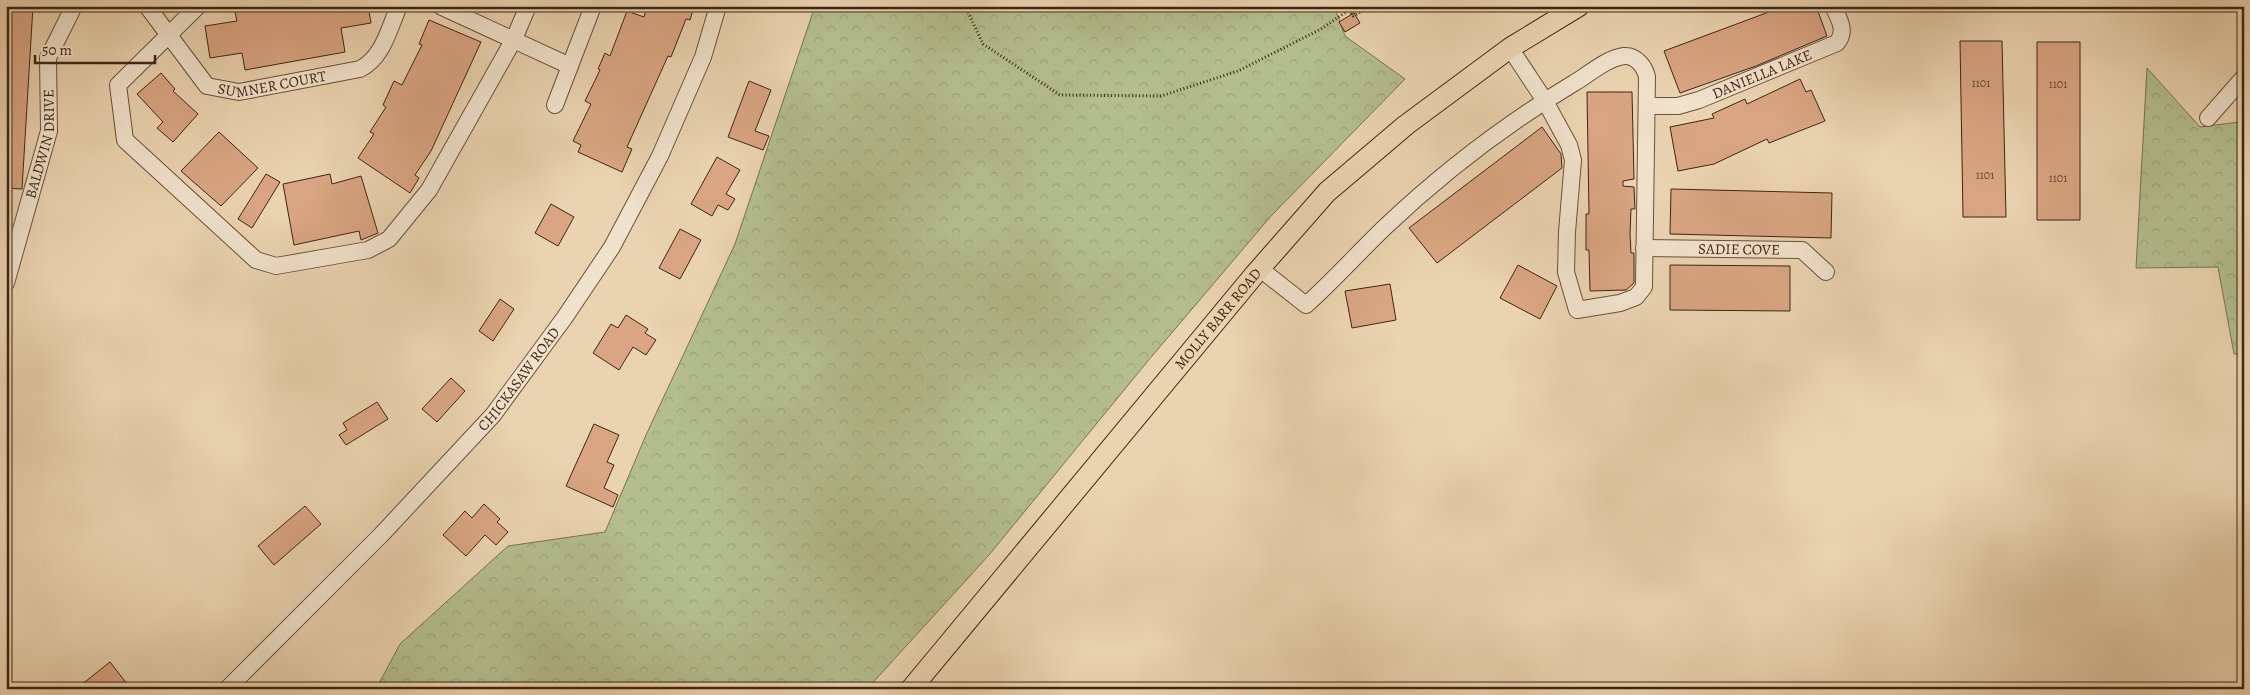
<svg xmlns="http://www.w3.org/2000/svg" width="2250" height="695" font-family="Alegreya,serif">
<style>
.forest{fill:url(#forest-crowns);stroke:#797250}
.building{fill:#d9a582;stroke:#3f2611}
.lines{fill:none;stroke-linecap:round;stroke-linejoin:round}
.minor-casing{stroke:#6a5139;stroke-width:18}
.major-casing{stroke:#3f2611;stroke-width:22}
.path{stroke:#3f2611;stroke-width:3;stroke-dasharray:1 2.5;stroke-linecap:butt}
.minor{stroke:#f1e2cc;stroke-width:16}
.major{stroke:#ead3b0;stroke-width:20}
.labels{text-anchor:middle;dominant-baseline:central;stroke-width:5;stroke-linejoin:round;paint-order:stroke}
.number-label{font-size:12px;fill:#66462d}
.street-label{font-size:15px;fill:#3f2611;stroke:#f1e2cc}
</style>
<defs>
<pattern id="forest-crowns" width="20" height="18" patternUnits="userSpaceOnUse" patternTransform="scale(1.25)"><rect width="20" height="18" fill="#b3bd8e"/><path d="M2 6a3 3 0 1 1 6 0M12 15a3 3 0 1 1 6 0" fill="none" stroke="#9ba279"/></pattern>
</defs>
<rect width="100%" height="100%" fill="#ead3b0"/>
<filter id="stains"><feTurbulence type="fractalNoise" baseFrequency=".004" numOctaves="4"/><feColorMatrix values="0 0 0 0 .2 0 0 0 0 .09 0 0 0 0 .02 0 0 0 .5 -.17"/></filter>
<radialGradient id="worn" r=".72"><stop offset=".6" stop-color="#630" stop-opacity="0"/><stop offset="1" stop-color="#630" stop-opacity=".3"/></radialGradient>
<path class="forest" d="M815,6H1334L1345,36L1405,79L1271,216L1147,362L989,555L867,689H376L400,644L508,546L605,532L646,435L735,244Z
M2147,68L2200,127L2239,122L2244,124V354H2234L2218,267L2136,268Z"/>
<path class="building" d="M6,6H33L22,189L6,188Z
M267,6H368L371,23L341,28L345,52L245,70L242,53L210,58L205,26L237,21L235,12Z
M647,6H694L690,20L686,19L671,57L668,56L627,147L632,149L622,172L578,152L581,145L573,141L591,104L585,101L600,70L598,69L605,53L610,56L627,11L644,17Z
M1785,6H1816L1827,36L1756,66L1680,93L1664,51Z
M1354,13L1360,23L1345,32L1339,22Z
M429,20L481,42L431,151L415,175L419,178L410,193L358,158L374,134L370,132L386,107L383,105L394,81L402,85L422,45L419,44Z
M1960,41H2002L2006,217H1963Z
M2037,42H2080V220H2037Z
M161,73L175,89L173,91L198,114L173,142L157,128L163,122L137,94Z
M1800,79L1806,92L1811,90L1825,121L1769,143L1767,139L1714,164L1678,171L1670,127L1714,118L1712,114L1745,99L1747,104Z
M749,81L771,90L755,131L769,136L763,150L728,137Z
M1587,92H1632L1634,179L1623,181V186L1634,187L1635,209H1631L1630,234L1631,253H1634V283L1626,290L1590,291L1589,250H1586V214H1589Z
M1542,127L1561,154L1562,168L1437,263L1409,228Z
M219,132L258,168L221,206L181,171Z
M717,157L740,170L726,194L735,199L728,210L718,205L712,216L691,204Z
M266,174L280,182L252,228L238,219Z
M330,174L332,184L361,176L378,233L361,240L359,231L294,245L283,184Z
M1671,189L1832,193L1831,238L1670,234Z
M551,204L574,217L558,246L535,233Z
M680,229L701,240L680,279L659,268Z
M1518,265L1557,286L1540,319L1500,298Z
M1670,265L1790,266V311L1670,310Z
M1390,284L1396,320L1352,328L1345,291Z
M500,299L514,309L493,341L479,331Z
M626,315L648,329L645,333L656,340L646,355L633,347L619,370L593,353L611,324L618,328Z
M451,378L465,391L437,422L422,409Z
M377,402L388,419L346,445L339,435L347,430L343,423Z
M594,424L619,435L607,462L614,465L604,488L618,495L613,507L566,486Z
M484,504L500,519L497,522L508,532L496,545L485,535L466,556L443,535L465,511L472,518Z
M305,506L321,524L274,565L258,546Z
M110,662L131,689H76Z"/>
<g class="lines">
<g class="minor-casing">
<g id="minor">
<path id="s1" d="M147,6L207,86L239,92L360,69C383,58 389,28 399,6"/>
<path d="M198,6L118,85L125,140L256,260L276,266L368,250L389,239L429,190L514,39L528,6"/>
<path d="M440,6L570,66"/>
<path d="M555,105L593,6"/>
<path id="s2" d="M1647,106H1678L1699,100L1837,43C1847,31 1839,19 1833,6"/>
<path d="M2208,118L2244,77"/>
<path id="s3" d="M1644,248L1802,250L1826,272"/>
<path d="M1259,268L1306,305C1333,281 1358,253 1384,228C1442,173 1506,124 1574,83C1588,75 1607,58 1624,56C1636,55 1645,67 1647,77L1644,287L1636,297L1620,303L1577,310L1566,272L1567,232L1573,160L1569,145L1545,101L1510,48"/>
<path id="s4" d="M6,283L49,131L48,58L74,6"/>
<path id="s5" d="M227,689L381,535L493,415L565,317L612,247L660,156L703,57L718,6"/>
</g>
</g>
<g class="major-casing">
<g id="major">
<path id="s6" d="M911,689L1255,274L1327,192L1406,125L1510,48L1579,6"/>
</g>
</g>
<path class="path" d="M965,6L983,44L1060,95L1161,96L1238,71L1321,29L1349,10L1350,6
M1349,10L1353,16L1372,6"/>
<use href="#minor" class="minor"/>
<use href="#major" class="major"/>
</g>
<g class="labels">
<g class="number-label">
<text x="1981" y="83">1101</text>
<text x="2058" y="84">1101</text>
<text x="1985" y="175">1101</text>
<text x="2058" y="178">1101</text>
</g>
<g class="street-label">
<text stroke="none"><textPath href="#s2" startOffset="121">DANIELLA LAKE</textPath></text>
<text stroke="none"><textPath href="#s1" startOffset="166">SUMNER COURT</textPath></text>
<text stroke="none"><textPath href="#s4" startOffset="144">BALDWIN DRIVE</textPath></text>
<text stroke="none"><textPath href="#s3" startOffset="95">SADIE COVE</textPath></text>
<text stroke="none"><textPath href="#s6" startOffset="481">MOLLY BARR ROAD</textPath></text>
<text stroke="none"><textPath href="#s5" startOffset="426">CHICKASAW ROAD</textPath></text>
</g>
</g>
<rect width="2250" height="695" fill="none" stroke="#ead3b0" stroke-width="25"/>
<rect x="8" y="8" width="2235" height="680" fill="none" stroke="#3f2611" stroke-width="2.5"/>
<rect x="12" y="12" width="2225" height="670" fill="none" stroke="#3f2611"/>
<path d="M35 55v8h120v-8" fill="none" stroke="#3f2611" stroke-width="2.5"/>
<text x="42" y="55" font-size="15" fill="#3f2611" stroke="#f1e2cc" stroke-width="4" paint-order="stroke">50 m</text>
<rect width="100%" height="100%" filter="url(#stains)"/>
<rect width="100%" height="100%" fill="url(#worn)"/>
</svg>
